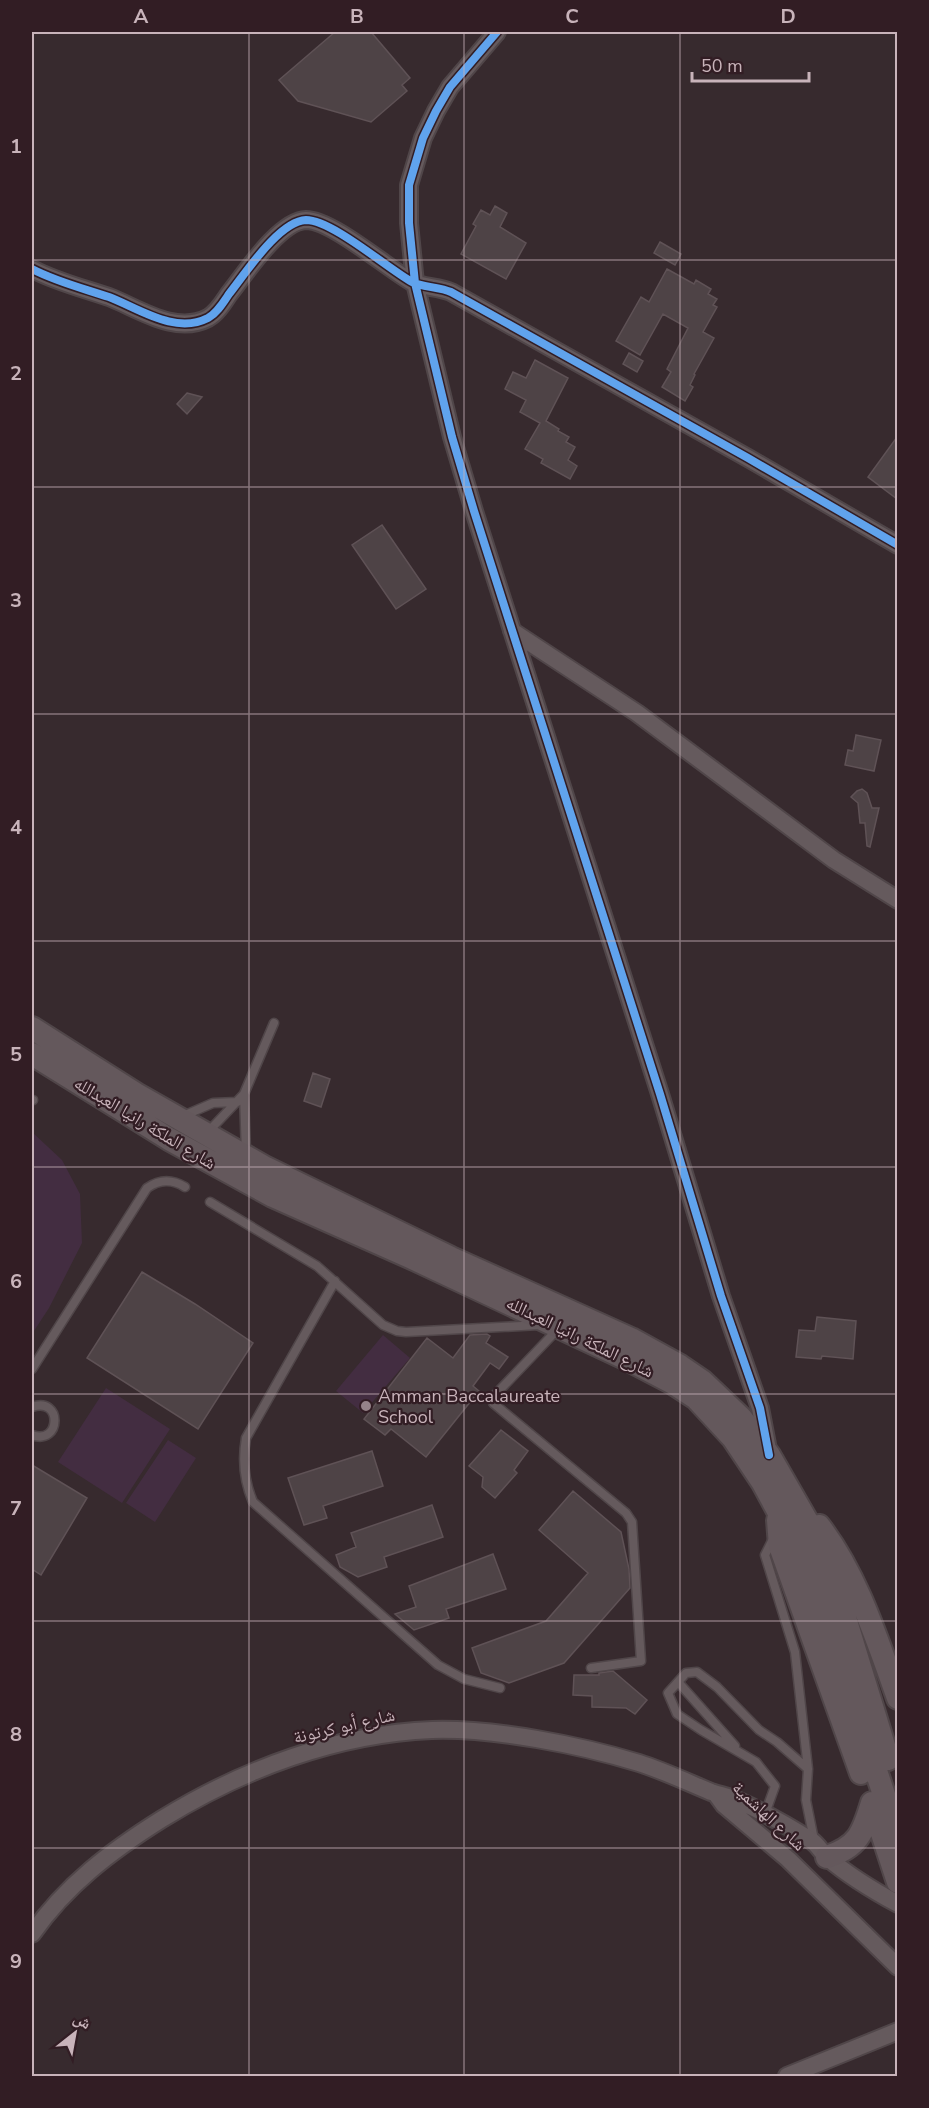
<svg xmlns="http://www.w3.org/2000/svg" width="929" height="2108" font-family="'Nunito Sans','Noto Naskh Arabic',sans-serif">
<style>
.green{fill:#432d41}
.building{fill:#4e4346;stroke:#5f5256;stroke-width:1.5}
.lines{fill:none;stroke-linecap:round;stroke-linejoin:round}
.lane-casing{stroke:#504649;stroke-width:11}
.street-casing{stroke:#504649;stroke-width:20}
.secondary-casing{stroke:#504649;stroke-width:26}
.lane{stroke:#655a5d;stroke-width:8}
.street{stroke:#655a5d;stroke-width:16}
.secondary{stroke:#64585c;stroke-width:22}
.cycleway-casing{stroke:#321d24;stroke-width:11}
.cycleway{stroke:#60a3ed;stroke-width:8}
.grid{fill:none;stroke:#c8b3ba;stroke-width:1.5;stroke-opacity:0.55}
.poi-dot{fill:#958389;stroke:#321d24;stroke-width:2}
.labels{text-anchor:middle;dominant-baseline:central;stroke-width:4.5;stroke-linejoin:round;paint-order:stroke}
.street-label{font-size:18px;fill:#c8b3ba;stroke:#321d24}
.poi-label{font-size:18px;fill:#c8b3ba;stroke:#321d24;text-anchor:start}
.neatline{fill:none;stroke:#c8b3ba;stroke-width:2}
.grid-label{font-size:20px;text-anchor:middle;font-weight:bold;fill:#c8b3ba}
</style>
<rect width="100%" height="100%" fill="#372a2e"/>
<path class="green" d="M32,1132L62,1160L80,1194L82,1243L49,1308L32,1334Z
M383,1335L410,1358L363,1413L336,1391Z
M106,1388L170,1429L122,1503L58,1462Z
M168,1440L196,1458L155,1522L126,1503Z"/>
<path class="building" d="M335,32H371L410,78L402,85L407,91L371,122L298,101L279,80Z
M495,206L507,213L500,227L526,243L506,279L461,254L476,226L473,224L481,210L490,215Z
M660,242L681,254L675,265L654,253Z
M667,269L694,284L696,280L711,289L708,294L717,299L713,305L717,307L703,332L714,338L694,374L695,375L690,385L693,387L685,401L662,387L671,372L667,369L688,328L663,314L640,355L616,341L641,297L649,302Z
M629,353L643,361L637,372L623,364Z
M535,360L568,378L546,421L559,429L558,431L569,437L566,442L575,447L568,460L577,466L570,479L541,463L543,459L525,449L540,423L520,412L526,400L505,389L513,372L526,378Z
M187,393L202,397L187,414L177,404Z
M897,437V499L868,477Z
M382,525L426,589L396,609L352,545Z
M856,735L881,740L874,771L845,765L848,750L853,751Z
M862,789L867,793L872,808H879L870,847L867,846L865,823H860L858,803L851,797L857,791Z
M313,1073L330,1079L321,1107L304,1101Z
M142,1272L195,1304L253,1343L198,1429L87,1358Z
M817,1317L856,1321L853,1359L822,1356L821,1359L796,1357L799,1330L815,1331Z
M487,1334L490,1336L486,1343L508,1357L499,1369L490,1363L473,1386L479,1391L426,1457L391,1429L385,1435L364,1419L427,1338L453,1358L470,1335Z
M501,1430L528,1451L514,1470L517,1473L495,1498L482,1487L483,1477L469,1466Z
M372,1451L383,1486L323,1506L327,1518L304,1525L288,1478Z
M32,1465L87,1498L41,1575L32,1569Z
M573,1491L621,1532L629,1569L630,1588L564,1663L509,1683L481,1673L472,1648L546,1621L588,1573L539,1530Z
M432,1505L443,1537L384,1557L387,1567L358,1577L340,1567L336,1555L356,1547L351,1533Z
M493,1554L506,1589L446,1609L449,1618L414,1630L395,1614L416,1607L409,1586Z
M613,1671L647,1700L635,1714L626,1708L592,1707V1696L573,1695L574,1675H599V1673Z"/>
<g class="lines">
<g class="lane-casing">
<path id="lane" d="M244,1094L246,1154
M32,1100H33
M183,1116L213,1103L237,1102
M207,1133L244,1094L274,1023
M210,1202L317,1266L383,1325L397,1331L406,1332L539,1325
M335,1281L246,1438C242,1461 244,1481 253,1502L438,1665L464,1679L500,1688
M558,1329L494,1396L493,1403L626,1513L632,1522L641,1661L591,1668
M32,1369L147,1188C160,1179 172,1179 185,1187
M32,1407C63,1396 61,1446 32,1435
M773,1539L765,1555L795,1652L808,1769L806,1800L814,1840
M678,1682L735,1746
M765,1814L775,1786L756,1762L701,1730L677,1714L668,1693L686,1673L697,1672L717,1687L759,1730L777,1742L808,1769"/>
</g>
<g class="street-casing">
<path id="street" d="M497,32L450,87L436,111L423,138L409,185V223L415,283L452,437L474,511L660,1094L721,1296L760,1408L769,1455
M32,269C57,282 82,288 109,297C138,308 175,335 208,318C217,313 223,303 229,294C245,274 279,221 306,220C332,220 387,268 412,282C421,287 440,287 451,292L748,458L898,545
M512,631L637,713L834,860L898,900
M716,1794L724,1805L788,1859L898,1967
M32,1934C66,1885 111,1851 162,1819C243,1769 337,1734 432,1730C494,1728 580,1745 639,1763C664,1771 687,1782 711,1792C720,1795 730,1797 739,1801C763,1812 789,1826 812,1841C818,1845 822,1853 828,1858C849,1876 874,1891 898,1904
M787,2076L898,2031"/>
</g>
<g class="secondary-casing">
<path id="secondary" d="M32,1028L136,1094L266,1168L451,1258L631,1339L680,1366L702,1381L741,1418L769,1455L808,1523L842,1608L888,1759
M32,1054L169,1139L273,1196L410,1257L627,1359L673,1383L696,1398L733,1438L763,1483L799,1550L817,1593L898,1837
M778,1520L780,1546L861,1773
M819,1526C857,1575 877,1640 898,1698
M878,1821L898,1882
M827,1857C858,1847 863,1833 872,1803"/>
</g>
<use href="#lane" class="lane"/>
<use href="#street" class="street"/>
<use href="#secondary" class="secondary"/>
<g class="cycleway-casing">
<path id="cycleway" d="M497,32L450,87L436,111L423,138L409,185V223L415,283L452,437L474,511L660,1094L721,1296L760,1408L769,1455
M32,269C57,282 82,288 109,297C138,308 175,335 208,318C217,313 223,303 229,294C245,274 279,221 306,220C332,220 387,268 412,282C421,287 440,287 451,292L748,458L898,545"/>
</g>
<use href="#cycleway" class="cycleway"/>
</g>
<path class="grid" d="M249,32V2076M464,32V2076M680,32V2076M32,260H898M32,487H898M32,714H898M32,941H898M32,1167H898M32,1394H898M32,1621H898M32,1848H898"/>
<circle class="poi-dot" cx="366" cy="1406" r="6"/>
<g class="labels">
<g class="street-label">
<text transform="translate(145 1123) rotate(31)">شارع الملكة رانيا العبدالله</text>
<text transform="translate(580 1337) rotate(26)">شارع الملكة رانيا العبدالله</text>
<text transform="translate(344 1726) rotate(-13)">شارع أبو كرتونة</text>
<text transform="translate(769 1816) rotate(43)">شارع الهاشمية</text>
</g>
<g class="poi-label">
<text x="378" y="1396">Amman Baccalaureate<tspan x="378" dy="21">School</tspan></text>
</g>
</g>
<rect width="929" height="2108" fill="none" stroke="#321d24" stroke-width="66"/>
<g transform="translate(75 2033) rotate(31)" stroke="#321d24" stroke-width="4.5" paint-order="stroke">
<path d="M0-4.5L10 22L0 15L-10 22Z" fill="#c8b3ba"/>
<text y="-9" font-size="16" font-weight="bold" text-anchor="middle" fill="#c8b3ba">ش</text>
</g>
<path d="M692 72v9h117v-9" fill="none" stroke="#c8b3ba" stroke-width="3"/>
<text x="701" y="72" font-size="18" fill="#c8b3ba" stroke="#321d24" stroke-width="4.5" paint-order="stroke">50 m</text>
<rect x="33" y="33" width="863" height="2042" class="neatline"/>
<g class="grid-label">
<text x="141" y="23">A</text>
<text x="357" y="23">B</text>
<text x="572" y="23">C</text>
<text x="788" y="23">D</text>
<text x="16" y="153">1</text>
<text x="16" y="380">2</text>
<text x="16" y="607">3</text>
<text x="16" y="834">4</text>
<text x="16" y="1061">5</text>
<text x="16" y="1288">6</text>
<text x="16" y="1515">7</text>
<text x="16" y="1741">8</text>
<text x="16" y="1968">9</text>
</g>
</svg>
